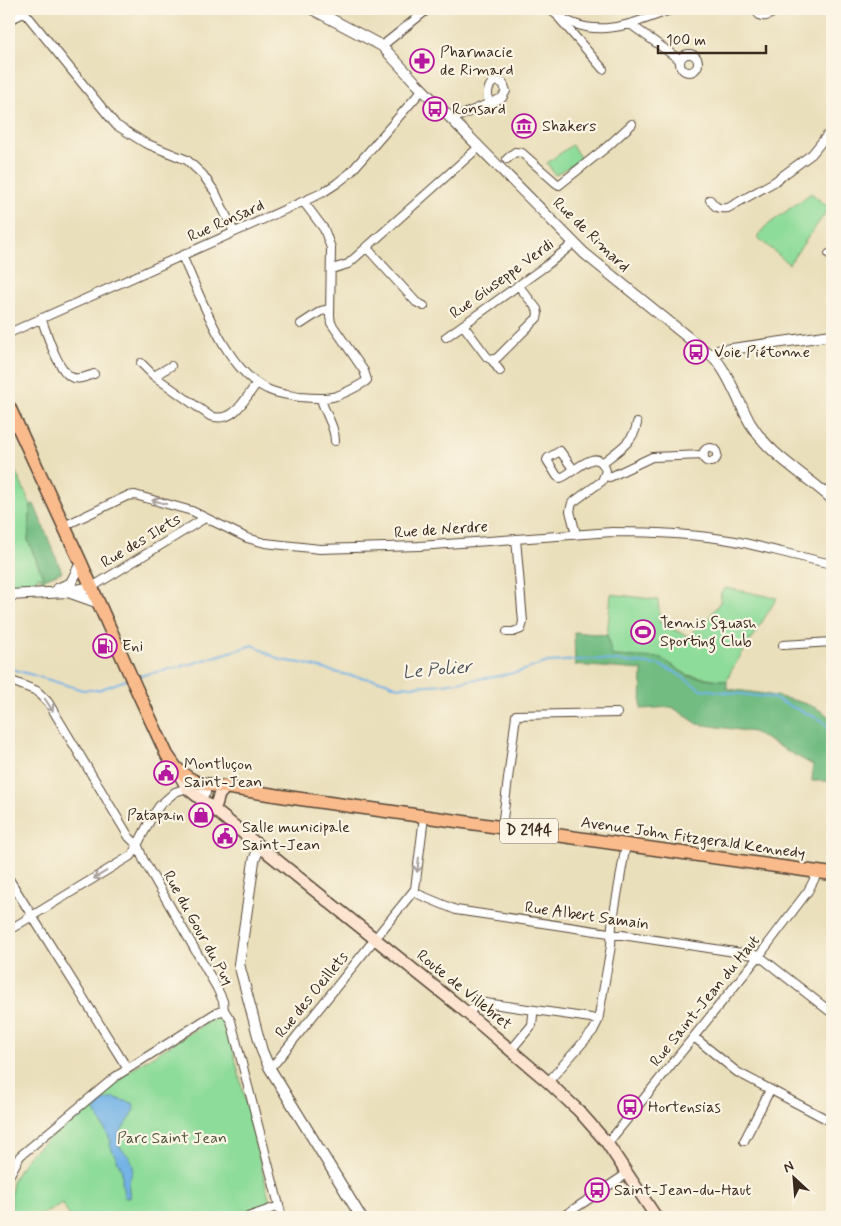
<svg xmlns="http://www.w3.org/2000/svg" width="841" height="1226" font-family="Mynerve,sans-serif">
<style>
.green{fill:#8edc9a;stroke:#64835c}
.forest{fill:#72bc82;stroke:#567350}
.water{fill:#73b3e6;stroke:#576e82}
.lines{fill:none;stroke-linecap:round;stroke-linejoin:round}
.stream{stroke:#73b3e6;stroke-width:2}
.minor-casing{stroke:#554536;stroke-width:10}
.tertiary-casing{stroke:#554536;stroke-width:12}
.secondary-casing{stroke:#554536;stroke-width:14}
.primary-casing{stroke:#554536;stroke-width:15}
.minor{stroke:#fff;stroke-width:8}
.tertiary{stroke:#fff;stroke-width:10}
.secondary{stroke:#fde4d1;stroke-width:11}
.primary{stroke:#fabb8c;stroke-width:12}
.oneway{stroke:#a79f9a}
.labels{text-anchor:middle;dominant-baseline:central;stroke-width:4.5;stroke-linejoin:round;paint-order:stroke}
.shield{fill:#fcf5e5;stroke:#75675a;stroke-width:1}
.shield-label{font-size:15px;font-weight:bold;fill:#3b2a1e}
.poi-label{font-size:16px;fill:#3b2a1e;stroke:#fcf5e5;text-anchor:start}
.street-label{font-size:16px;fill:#3b2a1e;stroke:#fcf5e5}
.park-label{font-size:16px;fill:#50563d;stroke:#fcf5e5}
.water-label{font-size:18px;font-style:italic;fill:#4c535a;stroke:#fcf5e5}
</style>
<rect width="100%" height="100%" fill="#fcf5e5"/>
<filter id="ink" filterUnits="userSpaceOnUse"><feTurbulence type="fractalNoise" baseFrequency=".02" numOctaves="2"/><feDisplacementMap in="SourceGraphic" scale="10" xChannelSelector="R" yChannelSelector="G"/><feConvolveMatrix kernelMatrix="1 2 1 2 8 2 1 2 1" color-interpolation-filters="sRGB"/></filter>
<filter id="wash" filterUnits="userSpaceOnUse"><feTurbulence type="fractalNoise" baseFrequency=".0096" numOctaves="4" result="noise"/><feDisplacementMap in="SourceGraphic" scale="20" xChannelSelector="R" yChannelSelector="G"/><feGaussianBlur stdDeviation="1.12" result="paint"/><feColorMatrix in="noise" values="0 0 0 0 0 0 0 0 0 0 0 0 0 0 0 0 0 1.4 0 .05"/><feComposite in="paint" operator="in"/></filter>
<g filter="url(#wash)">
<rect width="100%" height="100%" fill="#eadfbb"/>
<path class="green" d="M572,145L581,159L555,175L547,163Z
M811,193L829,208L789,264L757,237L765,227Z
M9,457L31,505L28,540L45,582L42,583L41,577H37L38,588L9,590Z
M726,588L777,598L731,671L727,681L687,675L661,658L611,656L607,636L611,594L658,600L660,623L690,637L701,618L707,621L720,602L721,592Z
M223,1017L226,1021L270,1202L228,1217H70L62,1203L38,1217H13L11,1208L12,1181L28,1156L129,1071L214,1018Z"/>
<path class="forest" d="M34,504L62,572L44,579L28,540L31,505Z
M574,632L607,635L612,656L661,658L688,676L727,681V689C750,692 823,699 832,722C835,729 832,771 832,781H812L813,765L753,732L698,724L672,707L641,709L642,670L575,665Z"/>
<path class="water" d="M114,1098L133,1103C138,1116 120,1126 118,1138C117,1150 129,1153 132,1162C135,1169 131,1174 129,1181C128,1186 129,1192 130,1197H125C121,1187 123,1178 121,1168C118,1160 113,1153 110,1145L111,1141L95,1111L102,1101Z"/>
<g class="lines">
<path class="stream" d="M9,668L83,690H98L126,680
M135,677L191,664L253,645L280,660L301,663L347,675L383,681L398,687L443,684L499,676L518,672L548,662L595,659L659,665L675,672L700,689L773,698L823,721L832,733"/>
</g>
</g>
<g filter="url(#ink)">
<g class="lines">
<g class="minor-casing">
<path id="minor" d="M22,9L116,125L145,143L187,160L203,175L215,192L234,232
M549,9C590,43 629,25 673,9
M755,9C761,22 770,15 779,9
M559,18L603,69
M9,20L24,13
M630,24L680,60
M382,46L428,9
M680 63a9 9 0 1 1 18 0a9 9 0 1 1-18 0Z
M452,119L457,117L502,98L506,91L503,83L495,81C486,86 488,95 488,104
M507,159L515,152L522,153L556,183L559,185L608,146L632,124
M710,200C716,208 718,209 728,208L774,182L812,154L832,129
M366,247L416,302L424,306
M829,254L832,253
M182,256C201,296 225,370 267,389C277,394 289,395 300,397C331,400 338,398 365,382L367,380L364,371L331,323L330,316L331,248L324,229L303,201
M332,269L348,264L479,147
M41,318C47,333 57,369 71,377C79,381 87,376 94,374
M301,324L321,311L330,309
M463,325L487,357L492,360L497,358L537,318L538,314L537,309L518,285
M9,333L322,193L336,184L350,173L423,89
M446,337L547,265L574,243
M492,360L500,371
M141,363L154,376L210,416C234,424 244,400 257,383
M154,376L171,366
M321,399C325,414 335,426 335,441
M703 455a7 7 0 1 1 14 0a7 7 0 1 1-14 0Z
M602,463C616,452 635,441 637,423
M574,470L560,451L548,458L547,460L557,476L560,478C574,474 598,443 606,471L602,481L572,503L570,511L576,534
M605,476L610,477L652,457L704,455
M64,526L127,496L135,495L192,511L247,538L265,543L320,549L419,546L612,532C652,532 695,534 735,541C767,548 800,557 832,564
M92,587L205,518
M507,632H513L521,629L523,622L516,539
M783,645L832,642
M9,680L37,691L48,702L129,837L138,846L143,859L217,988L223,1001L224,1010L231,1021L282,1217
M502,827L516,715L617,713
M9,879L127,1068
M413,892L456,910L755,955L763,959L832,1013
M9,930L132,855L153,815L160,805L175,792L187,788L206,793
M468,1013L478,1004L485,1003L591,1018L598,1021
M694,1037L737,1072L832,1122
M511,1050L532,1025L533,1015
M269,1067L276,1062L415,889L424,817
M548,1082L593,1031L598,1021L611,946L612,925L626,844
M744,1141L770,1090
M607,1143L612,1138L759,956L808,891L815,878V871
M9,1176L20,1156L115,1077L214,1014L224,1010
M248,1217L279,1206
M478,1217L479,1216
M562,1217L628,1173"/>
</g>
<g class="tertiary-casing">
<path id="tertiary" d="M312,9L382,46L416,83L584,253L706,352C724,359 740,406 750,423C770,456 805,474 832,499
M712,355L718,351L732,349L832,335
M57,589L71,583L81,563
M68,592L99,603
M9,595L67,592L92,587
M259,847L254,861L239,964L262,1051L269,1067L361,1217"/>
</g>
<g class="secondary-casing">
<path id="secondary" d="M176,768L187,788L460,1007L548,1082L579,1111L607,1143L656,1217
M216,805L219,795L225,788"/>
</g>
<g class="primary-casing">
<path id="primary" d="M9,407L81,563L136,688L167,755L176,768L187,777L198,783L294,798L832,874"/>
</g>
<use href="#minor" class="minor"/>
<use href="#tertiary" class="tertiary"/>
<use href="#secondary" class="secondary"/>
<use href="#primary" class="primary"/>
</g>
<defs><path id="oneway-shaft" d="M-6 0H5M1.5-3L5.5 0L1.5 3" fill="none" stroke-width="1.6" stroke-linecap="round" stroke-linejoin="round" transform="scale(1.25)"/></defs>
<g class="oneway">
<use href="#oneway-shaft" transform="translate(159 502) rotate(-164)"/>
<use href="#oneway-shaft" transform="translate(49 705) rotate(57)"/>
<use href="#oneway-shaft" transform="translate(418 865) rotate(97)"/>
<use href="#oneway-shaft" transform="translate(100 875) rotate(149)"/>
</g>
</g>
<defs>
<g id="pharmacy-ring" transform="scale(1.25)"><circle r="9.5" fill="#fcf5e5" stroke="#b5179e" stroke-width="1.5"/><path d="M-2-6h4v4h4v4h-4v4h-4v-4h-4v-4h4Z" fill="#b5179e"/></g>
<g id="bus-ring" transform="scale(1.25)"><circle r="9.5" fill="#fcf5e5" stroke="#b5179e" stroke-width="1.5"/><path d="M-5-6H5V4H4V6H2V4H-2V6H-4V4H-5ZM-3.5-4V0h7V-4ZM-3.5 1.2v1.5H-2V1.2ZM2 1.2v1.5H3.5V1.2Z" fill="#b5179e"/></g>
<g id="museum-ring" transform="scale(1.25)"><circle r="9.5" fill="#fcf5e5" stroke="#b5179e" stroke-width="1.5"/><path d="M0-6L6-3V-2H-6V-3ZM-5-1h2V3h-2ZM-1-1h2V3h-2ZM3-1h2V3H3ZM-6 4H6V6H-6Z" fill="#b5179e"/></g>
<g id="stadium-ring" transform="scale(1.25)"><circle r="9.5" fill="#fcf5e5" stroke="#b5179e" stroke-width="1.5"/><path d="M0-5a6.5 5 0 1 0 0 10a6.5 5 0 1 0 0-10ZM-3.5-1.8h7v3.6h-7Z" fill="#b5179e"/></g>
<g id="fuel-ring" transform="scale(1.25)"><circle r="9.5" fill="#fcf5e5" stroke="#b5179e" stroke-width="1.5"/><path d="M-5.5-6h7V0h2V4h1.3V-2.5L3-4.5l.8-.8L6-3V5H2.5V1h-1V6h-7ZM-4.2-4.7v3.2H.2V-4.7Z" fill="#b5179e"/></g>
<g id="civic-ring" transform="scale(1.25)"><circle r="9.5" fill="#fcf5e5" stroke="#b5179e" stroke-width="1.5"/><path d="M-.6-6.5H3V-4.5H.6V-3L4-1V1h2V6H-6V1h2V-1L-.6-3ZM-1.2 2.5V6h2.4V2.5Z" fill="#b5179e"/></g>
<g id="shop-ring" transform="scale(1.25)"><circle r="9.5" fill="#fcf5e5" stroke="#b5179e" stroke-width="1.5"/><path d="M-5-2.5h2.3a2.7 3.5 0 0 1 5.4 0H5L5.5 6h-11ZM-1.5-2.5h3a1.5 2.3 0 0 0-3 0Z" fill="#b5179e"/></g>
</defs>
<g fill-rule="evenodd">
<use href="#pharmacy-ring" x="422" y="61"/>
<use href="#bus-ring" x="435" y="109"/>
<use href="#museum-ring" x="524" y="126"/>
<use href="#bus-ring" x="696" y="352"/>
<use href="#stadium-ring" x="643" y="632"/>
<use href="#fuel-ring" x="105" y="646"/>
<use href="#civic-ring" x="166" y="773"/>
<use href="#shop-ring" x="201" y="815"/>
<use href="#civic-ring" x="225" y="836"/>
<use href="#bus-ring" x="630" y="1107"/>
<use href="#bus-ring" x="597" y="1190"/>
</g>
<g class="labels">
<rect class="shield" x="500" y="818.5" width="58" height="25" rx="4"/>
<g class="shield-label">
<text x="529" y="831">D 2144</text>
</g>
<g class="poi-label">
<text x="440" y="52">Pharmacie<tspan x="440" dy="18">de Rimard</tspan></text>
<text x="452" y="109">Ronsard</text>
<text x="542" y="126">Shakers</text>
<text x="714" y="352">Voie Piétonne</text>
<text x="660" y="623">Tennis Squash<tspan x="660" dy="18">Sporting Club</tspan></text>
<text x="122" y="646">Eni</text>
<text x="184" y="764">Montluçon<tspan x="184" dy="18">Saint-Jean</tspan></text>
<text x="184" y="815" text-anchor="end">Patapain</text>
<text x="242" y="827">Salle municipale<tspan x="242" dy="18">Saint-Jean</tspan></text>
<text x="648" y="1107">Hortensias</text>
<text x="614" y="1190">Saint-Jean-du-Haut</text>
</g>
<g class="street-label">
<text transform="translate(226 221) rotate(-24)">Rue Ronsard</text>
<text transform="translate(591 235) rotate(44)">Rue de Rimard</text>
<text transform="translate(502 279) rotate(-36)">Rue Giuseppe Verdi</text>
<text transform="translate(441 530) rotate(-4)">Rue de Nerdre</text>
<text transform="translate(141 541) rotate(-31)">Rue des Ilets</text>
<text transform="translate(693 838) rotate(8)">Avenue John Fitzgerald Kennedy</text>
<text transform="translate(587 916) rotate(8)">Rue Albert Samain</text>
<text transform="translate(198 928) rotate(61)">Rue du Gour du Puy</text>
<text transform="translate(464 990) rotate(39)">Route de Villebret</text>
<text transform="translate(312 995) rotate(-51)">Rue des Oeillets</text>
<text transform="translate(705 1001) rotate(-51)">Rue Saint-Jean du Haut</text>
</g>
<g class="park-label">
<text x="172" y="1138">Parc Saint Jean</text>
</g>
<g class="water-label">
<text transform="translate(437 670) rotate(-5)">Le Polier</text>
</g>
</g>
<rect width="841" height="1226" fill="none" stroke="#fcf5e5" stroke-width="30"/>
<g transform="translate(794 1178) rotate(334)" stroke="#fcf5e5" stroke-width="4" paint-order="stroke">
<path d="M0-4L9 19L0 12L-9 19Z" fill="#3b2a1e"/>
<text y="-8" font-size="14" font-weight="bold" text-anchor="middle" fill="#3b2a1e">N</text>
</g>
<path d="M658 45v8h108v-8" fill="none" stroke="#3b2a1e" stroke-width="2.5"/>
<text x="666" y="45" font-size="15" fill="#3b2a1e" stroke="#fcf5e5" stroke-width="4" paint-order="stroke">100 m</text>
</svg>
